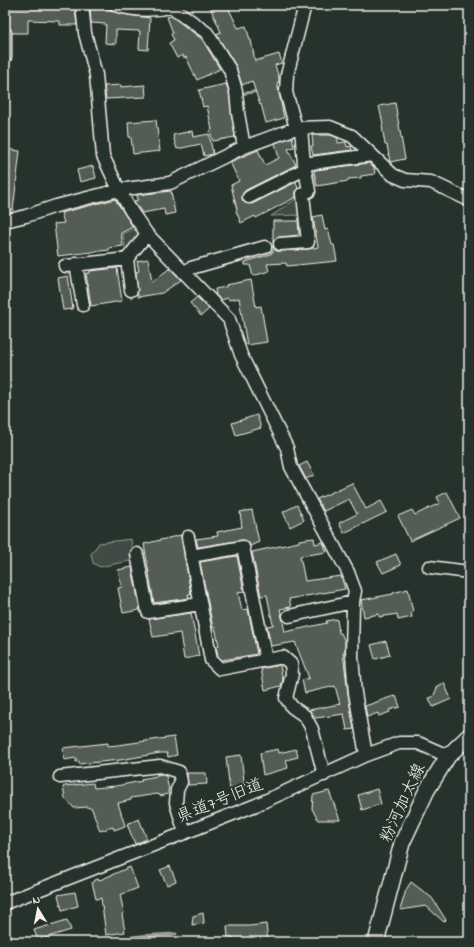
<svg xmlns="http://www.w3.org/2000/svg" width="474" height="947" font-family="'Indie Flower','Klee One',sans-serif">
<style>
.green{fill:#414b45;stroke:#9a9e96}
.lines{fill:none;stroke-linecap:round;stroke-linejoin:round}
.stream{stroke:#9fa39b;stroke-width:3}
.building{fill:#525c55;stroke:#f4f1e8}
.minor-casing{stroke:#f4f1e8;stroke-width:15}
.major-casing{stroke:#f4f1e8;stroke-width:18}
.minor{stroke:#26332d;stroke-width:12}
.major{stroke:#26332d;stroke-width:15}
.labels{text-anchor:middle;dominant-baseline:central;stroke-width:4;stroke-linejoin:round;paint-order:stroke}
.street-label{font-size:17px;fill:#f4f1e8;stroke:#26332d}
</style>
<rect width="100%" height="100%" fill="#26332d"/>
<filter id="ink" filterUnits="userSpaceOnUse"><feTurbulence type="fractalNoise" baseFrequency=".025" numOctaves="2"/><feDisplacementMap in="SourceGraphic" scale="8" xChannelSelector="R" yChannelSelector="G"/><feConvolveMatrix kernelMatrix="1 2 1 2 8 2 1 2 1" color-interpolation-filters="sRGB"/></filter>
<g filter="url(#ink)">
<path class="green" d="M299,197L301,215L271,216Z
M134,229L140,235L126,254L123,234Z
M131,539L134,560L100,567L93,563L91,554L99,543Z"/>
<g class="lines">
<path class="stream" d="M239,92L240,94L259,91
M376,167L385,175
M114,942C127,935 160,935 176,934"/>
</g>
<path class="building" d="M90,5H95V9H110L114,12L122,14L150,18L148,50L139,49L140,31L116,30V44L105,43L106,24L91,23Z
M209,5H227L238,28L246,26L250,40H251L255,61L279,54L282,63L275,65L279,78V82L277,83L284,118L266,123L261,104L260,105L252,81L242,85L236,66L216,34L221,32Z
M10,7H46V9H75L77,25H60V21L28,20V33H12L9,27Z
M171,16L202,39L220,69L197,80L186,57L184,58L183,55L177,58L169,43L174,40L171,34L173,33L167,17Z
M226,84L229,92L235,137L213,141L210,131L212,130L207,106L203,107L199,90Z
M121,85V87L145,85L146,97L106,99L104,86Z
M395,103L405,159L390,162L387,145H385L382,125L383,124L379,106Z
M156,120L160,151L133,154L131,137H129L128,122Z
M192,131L193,137L209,134L213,154L204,156L201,144L177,149L173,135Z
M312,135H331L338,138V143L346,142L347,147L351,146L352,150L313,155L311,146H313Z
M292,137L294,147L288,149L296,165L246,190L243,193L242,197L243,201L245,203L252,204L296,182L298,188L296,190V197L256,218L255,216L241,223L236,211L237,210L231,185L239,181L230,162L258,150L265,165L279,158L275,143Z
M5,149L20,151L13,210H5Z
M369,163L371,166L374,167L375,174L361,176V178L348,179V181L317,186L314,171L316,170Z
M93,166L96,178L80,182L77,170Z
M171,191L175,213L165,215L164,209L142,213L134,201L138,200L137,195Z
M115,199L133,227L121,233L123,246L109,248V250L58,256L54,224L64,223L61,213Z
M322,215L325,230L328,229L332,245H334L337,261L287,266L286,263L267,264L269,271L253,276L250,265H245V262L271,254V252H273V246L276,251H281L309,249L318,247L313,217Z
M273,221H298L299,235L279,237L276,238L273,243Z
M148,259L152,282L170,268L181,280L162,293L138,297L136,272L139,271L137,261Z
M117,268L122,301L91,306L86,273H90V271Z
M68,276L73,309L63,310L58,278Z
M251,280L256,307L261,306L267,342L247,345L239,298L229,300L228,298L221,300L216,295L215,289L226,287V285Z
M197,297L209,309L201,316L190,303Z
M257,415L261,428L236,435L232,423Z
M307,462L314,475L306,479L299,466Z
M352,483L366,509L381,501L387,512L344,533L339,523L357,514L349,499L324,511L317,499Z
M447,492L460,518L410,541L398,516L412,510L415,515L440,503L437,497Z
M297,505L304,520L290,527L283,512Z
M252,510L259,542L250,546L248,542L242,540L198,547L196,539L218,536L217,532L242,527L240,512Z
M181,535L191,594H188L189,598L154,603L144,544Z
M314,538L315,544L323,542L327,552L300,556L305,581L341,576L345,589L289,599L291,607L280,609L282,617L285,632L327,623L326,621L337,619L339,633H341L345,642V653H343L348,694L354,729L347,730L344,714L316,718L309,710L340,704L335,686L305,693L302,680L309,678L295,642L271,646L267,626L273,625L267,595L261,596L252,552L299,542V540Z
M396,554L401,565L383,573L377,562Z
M237,556L244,592L238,593L242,610L248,609L257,654L222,660L218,656L216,646H219L215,627L213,628L200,562Z
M132,567L140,610L123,613L118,588L122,587L118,570Z
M408,589L413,612L411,613L412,617L398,620L397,614L379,617V614L364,617L361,600L393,594V593Z
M191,613L199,656L184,659L180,633L153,637L149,619Z
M386,641L390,655L375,659L371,645Z
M280,665L283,680L281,686L265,690L261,669Z
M444,683L451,699L433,707L429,698L433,697L438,686Z
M394,696V697L396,696L400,707L389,710L390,712L379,716L378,713L367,717L365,706Z
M174,737L177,755L168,757L167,753H160L120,760L79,764V761L76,762V758L64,760L63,748L108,743V746L118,745Z
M278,749L279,753L296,749L298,757L286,760L288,768L263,775L260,753Z
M241,755L245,789L230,791L226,757Z
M187,773H206L207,784L188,785Z
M157,774L166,776L169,790H168V794L160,796V795L157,794L131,798V800L118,803L125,826L114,830L113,827L100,831L92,809L87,807L74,808L65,798L63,787L65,786L93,783L94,788L116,786L142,781L141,779L157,776Z
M377,789L381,804L362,810L358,795Z
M329,791L340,820H318L312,809L313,795Z
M139,819L147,839L135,844L127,824Z
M170,866L176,881L167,885L160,870Z
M130,867L138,888L120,895L124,913L122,914L125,932L106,935L101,898L96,899L92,882L97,879L100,880Z
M411,882L432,898L446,920L444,922L426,906L400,910L406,890Z
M75,892L78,906L62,910L58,895Z
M203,913L204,923L192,925L193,916Z
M67,920L71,930L38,940L34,930Z
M266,924L268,942H234L233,937H228L227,926H250Z"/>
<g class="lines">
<g class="minor-casing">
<path id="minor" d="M82,5L85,33L96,75L103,156L119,190L131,211L147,234L229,319L241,355L287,448L291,467L348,572L355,591L353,602L352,656L355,693L366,755
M116,5C135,11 153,11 172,7L207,33L230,70L236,91L238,113L244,147
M5,33V57
M296,128L286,92L287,75L305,5
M304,164L372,155
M249,197L305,169
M5,221L26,216L56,206L119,190L170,183L244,147L296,128L330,127L352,136L393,175L405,180L431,182L469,200
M280,244L308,242L303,194L309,191L304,164L301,128
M127,259L131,290
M76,264L83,305
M65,266L127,259L147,234
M184,273L191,268L265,247
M188,537L211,660L220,669L283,657L291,664L292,674L286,698L292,707L305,716L312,729L324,775
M137,554L148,612L200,604
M191,556L243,547L266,660
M429,567L469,572
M289,616L353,602
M60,777L160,766L179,772L181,782L177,790L176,803L185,833
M5,903L256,805L366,755L399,743H418L448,756"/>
</g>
<g class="major-casing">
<path id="major" d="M376,942L402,843L427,790L448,756L469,736"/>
</g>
<use href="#minor" class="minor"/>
<use href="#major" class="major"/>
</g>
</g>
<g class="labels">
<g class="street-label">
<text transform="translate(220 801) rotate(-22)">県道7号旧道</text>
<text transform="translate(403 803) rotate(-65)">粉河加太線</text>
</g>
</g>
<rect width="474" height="947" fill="none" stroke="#26332d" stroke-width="20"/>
<rect x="10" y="10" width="454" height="927" fill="none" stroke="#f4f1e8" stroke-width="1.5" filter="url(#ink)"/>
<g transform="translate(38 909) rotate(350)" stroke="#26332d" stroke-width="3" paint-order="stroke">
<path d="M0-3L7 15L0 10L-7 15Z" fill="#f4f1e8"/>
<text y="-6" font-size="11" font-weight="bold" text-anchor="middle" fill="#f4f1e8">N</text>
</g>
</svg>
